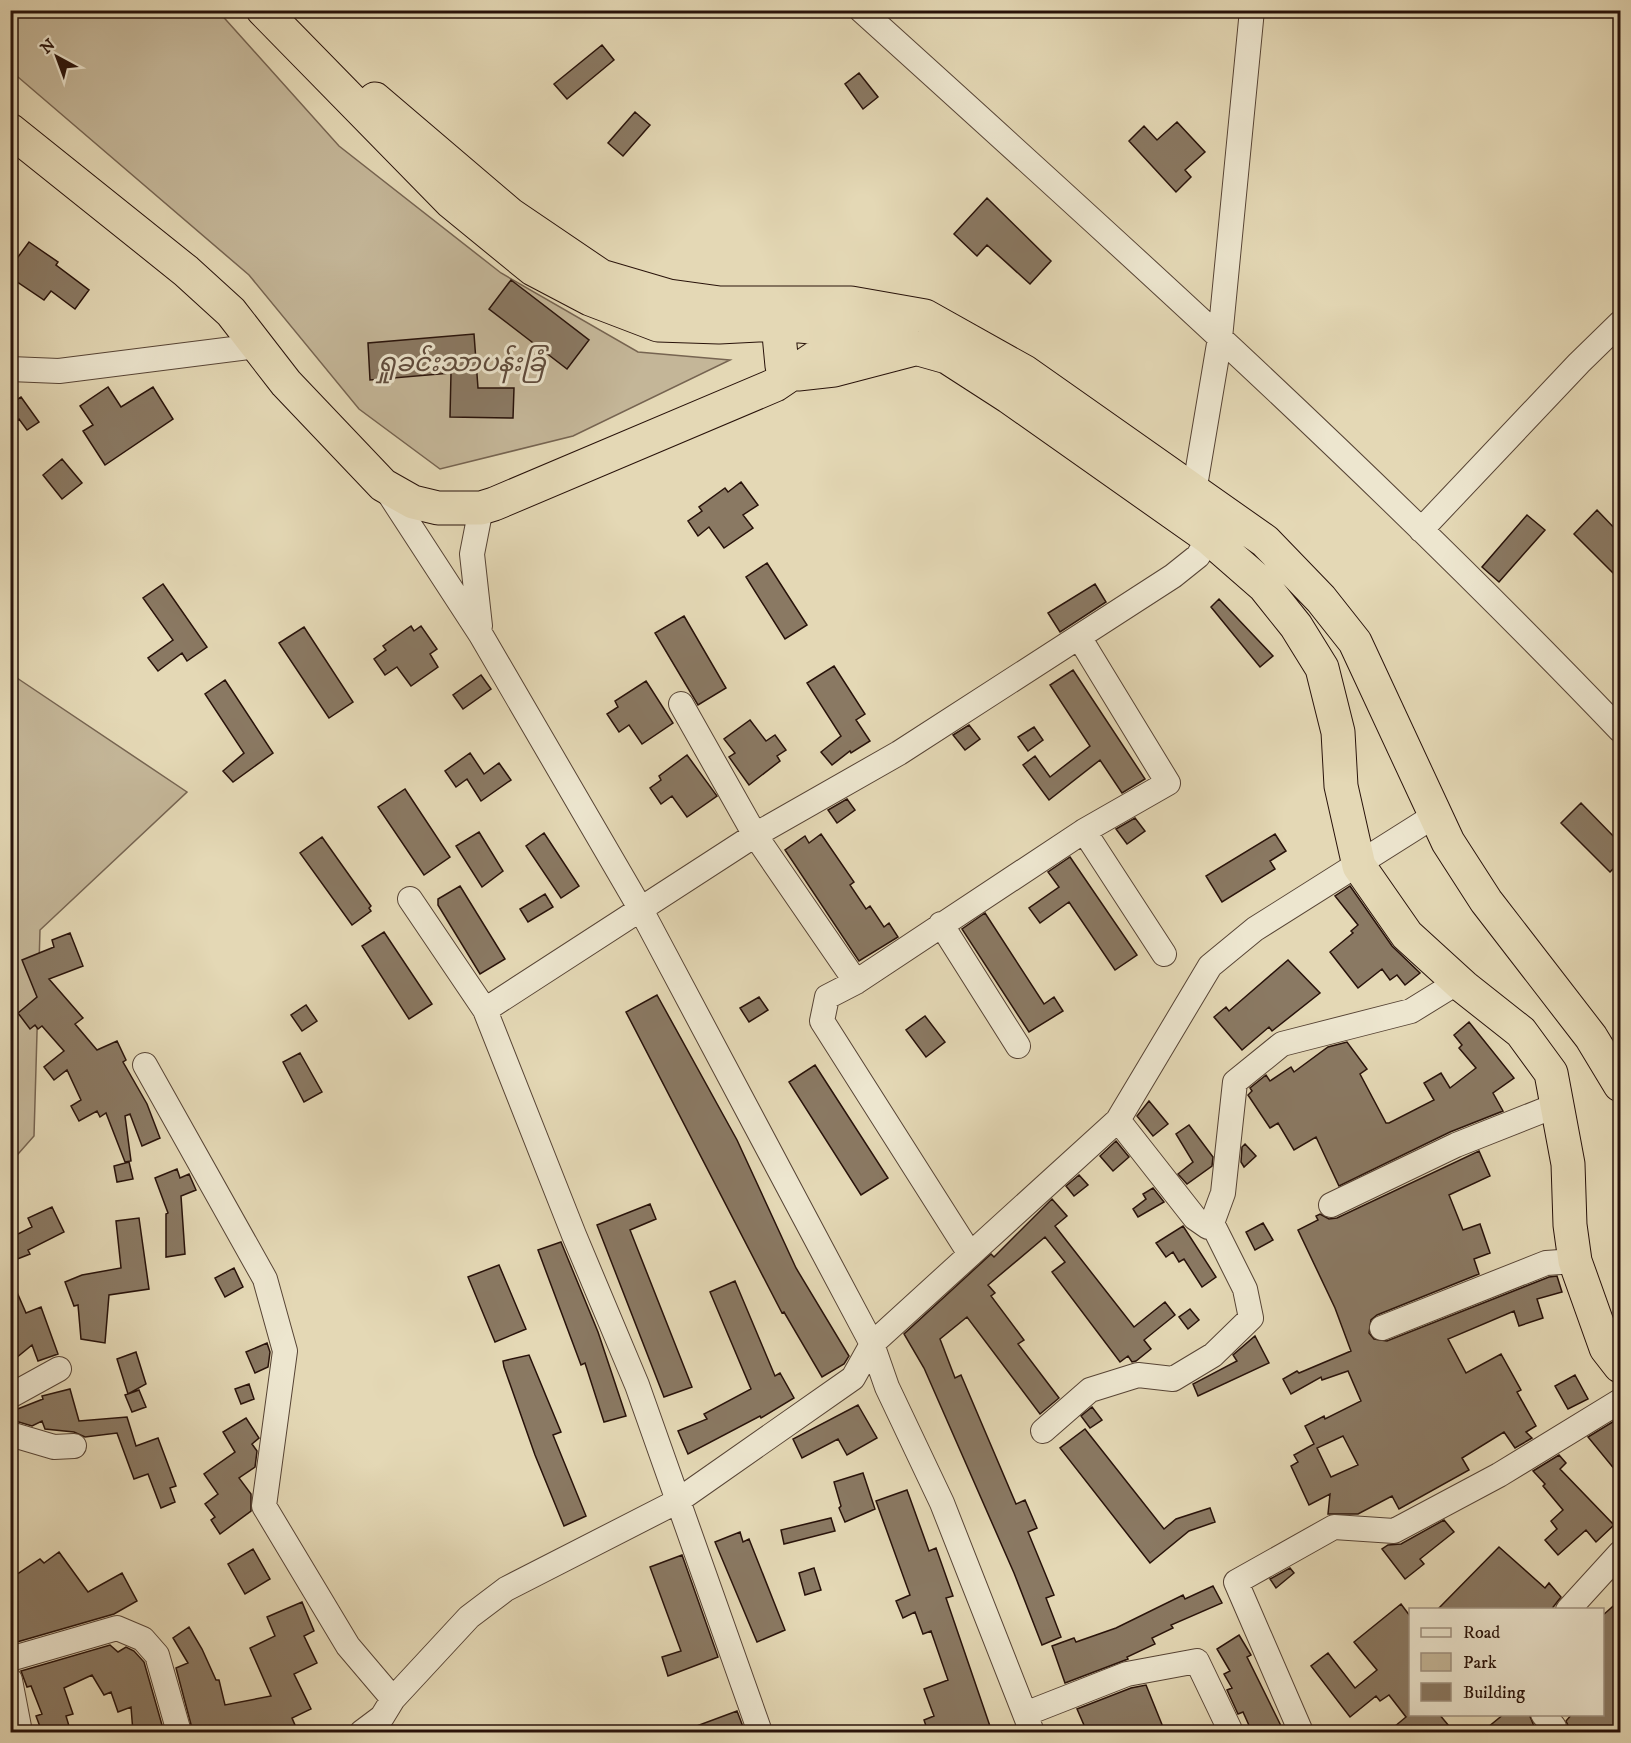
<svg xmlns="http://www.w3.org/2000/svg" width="1631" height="1743" font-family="'IM FELL DW Pica','Noto Sans Myanmar',serif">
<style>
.green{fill:#c4b698;stroke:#766451;stroke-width:1.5}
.building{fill:#8a7963;stroke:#28120a;stroke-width:1.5;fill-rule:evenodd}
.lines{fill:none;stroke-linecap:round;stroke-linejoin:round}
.minor-casing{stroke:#574435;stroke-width:26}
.highway-casing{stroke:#28120a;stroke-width:35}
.minor{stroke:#ede6cf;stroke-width:24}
.highway{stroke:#e4d8b5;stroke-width:33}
.labels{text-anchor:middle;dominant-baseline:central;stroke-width:6;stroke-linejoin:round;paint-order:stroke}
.park-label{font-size:26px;font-style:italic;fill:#5f4b3c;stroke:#ede6cf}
</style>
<rect width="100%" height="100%" fill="#e4d8b5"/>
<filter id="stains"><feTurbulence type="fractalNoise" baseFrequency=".00333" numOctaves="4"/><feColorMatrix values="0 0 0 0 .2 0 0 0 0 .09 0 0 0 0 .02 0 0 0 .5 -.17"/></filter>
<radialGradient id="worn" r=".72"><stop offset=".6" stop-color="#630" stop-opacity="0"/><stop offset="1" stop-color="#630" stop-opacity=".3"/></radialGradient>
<path class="green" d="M11,11H218L339,146L501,273L638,352L730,360L573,436L440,469L359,409L249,275L11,71Z
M11,674L187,792L40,930L34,1136L11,1162Z"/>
<path class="building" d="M602,45L614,60L567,99L554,84Z
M859,73L878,97L863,109L845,84Z
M635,112L650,125L623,156L608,143Z
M1177,122L1205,152L1185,170L1191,177L1176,192L1129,141L1144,126L1157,140Z
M987,198L1051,261L1030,284L987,245L977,256L954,234Z
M29,242L58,262L56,265L89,290L75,309L51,291L44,300L10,277V268Z
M511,280L589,340L567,369L489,309Z
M474,334L478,388H514L513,418L450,417L451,373L370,380L368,343Z
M108,387L121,407L153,387L173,419L105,465L83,431L93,425L80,406Z
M21,397L39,422L27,430L19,419L10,426V404Z
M62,459L82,483L62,499L43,475Z
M741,482L758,505L743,515L753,528L724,548L709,527L698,536L688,521L702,511L699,507L725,488L728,492Z
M1597,510L1620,534V580L1574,534Z
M1527,515L1545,530L1499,582L1482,567Z
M767,563L807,625L785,639L746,577Z
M163,584L207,647L187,661L182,653L158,671L148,658L173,640L143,598Z
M1095,584L1106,602L1060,632L1048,613Z
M1219,599L1273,656L1260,667L1211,607Z
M684,616L726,688L698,705L655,633Z
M411,626L414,631L421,626L437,649L430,654L438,667L411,686L397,667L385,675L374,659L386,650L383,646Z
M304,627L353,702L329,718L279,643Z
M834,666L865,714L856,720L870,741L851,753L850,751L832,765L821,752L841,736L807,683Z
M1073,670L1145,779L1122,793L1100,760L1049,800L1023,765L1035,756L1050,777L1090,746L1050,685Z
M481,675L491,689L463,709L453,695Z
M225,680L273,753L233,782L223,771L244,753L205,694Z
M646,681L673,723L642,744L629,725L619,732L607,714L618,707L615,701Z
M750,720L766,741L775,735L786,750L777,756L780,761L749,785L729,757L735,753L724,739Z
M969,725L980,739L965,750L953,735Z
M1034,727L1043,740L1028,751L1018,737Z
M470,753L484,774L499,763L511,780L481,801L467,779L456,787L445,771Z
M687,755L717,796L687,817L672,796L661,804L650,788L661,780L659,776Z
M405,789L450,857L424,875L378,807Z
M847,799L855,810L837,823L828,810Z
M1581,803L1620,843V862L1610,872L1561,823Z
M1135,818L1145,831L1127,844L1116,829Z
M479,832L503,871L482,887L456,846Z
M544,833L579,886L561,898L526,846Z
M821,834L854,882L850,885L866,909L870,906L884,927L889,923L898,937L859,961L785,850L805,836L809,843Z
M1275,834L1286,851L1270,861L1275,869L1222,902L1206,876Z
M322,837L371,906L369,908L371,911L352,925L300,853Z
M1070,857L1137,955L1115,970L1069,902L1040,923L1029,908L1059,887L1048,872Z
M460,886L505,959L480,974L438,905V899Z
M1350,886L1392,946L1420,973L1405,985L1397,975L1390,980L1382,969L1358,988L1330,952L1353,933L1351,931L1358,925L1335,896Z
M545,894L553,907L528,922L520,909Z
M985,913L1044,1004L1054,997L1063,1011L1029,1032L962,929Z
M384,932L432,1004L409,1019L362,946Z
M70,933L83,966L49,979L83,1018L75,1024L97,1050L117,1041L126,1060L123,1062L147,1104L160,1138L142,1146L130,1114L125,1116L131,1161L125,1162L106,1113L100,1117L97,1111L79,1121L71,1106L81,1100L67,1070L54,1080L44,1067L64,1051L42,1026L38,1029L35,1025L30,1029L18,1013L37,997L22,960L54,947L52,940Z
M1288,960L1320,993L1272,1031L1269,1027L1242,1050L1214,1017L1226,1007L1229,1011Z
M657,995L737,1140L796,1268L849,1356L844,1364L822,1377L784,1312L782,1313L626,1012Z
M759,997L768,1010L749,1022L740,1008Z
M306,1005L317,1021L302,1031L291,1015Z
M925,1016L945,1042L926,1057L906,1030Z
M1469,1022L1514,1078L1493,1093L1503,1111L1450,1132L1339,1186L1316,1137L1294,1150L1278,1123L1270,1128L1248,1095L1252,1091L1250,1088L1266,1075L1270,1081L1291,1067L1294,1072L1328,1047L1347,1042L1367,1069L1360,1074L1386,1123H1389L1434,1100L1424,1083L1441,1073L1450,1088L1476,1068L1459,1048L1462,1045L1454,1035Z
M300,1053L322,1092L304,1102L283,1062Z
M815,1065L888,1178L861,1195L789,1082Z
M1149,1101L1168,1124L1153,1136L1137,1116Z
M1189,1125L1213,1157L1212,1166L1187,1184L1178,1174L1193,1162L1176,1134Z
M1116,1141L1129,1157L1113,1171L1100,1156Z
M1245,1144L1256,1156L1244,1167L1241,1162L1242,1147Z
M1479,1151L1490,1176L1449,1195L1463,1230L1480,1224L1490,1253L1474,1259L1479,1274L1377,1315L1371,1320L1369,1333L1374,1339L1387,1341L1549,1277L1557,1276L1562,1292L1537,1299L1543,1318L1519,1326L1514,1311L1448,1339L1466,1373L1501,1354L1521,1390L1517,1392L1536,1426L1526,1432L1532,1438L1515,1448L1504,1432L1462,1458L1469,1470L1399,1509L1392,1496L1358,1514H1328L1330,1494L1309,1505L1291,1466L1298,1462L1294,1455L1314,1444L1305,1426L1324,1416L1325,1419L1361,1401L1348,1371L1322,1380L1321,1377L1291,1394L1283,1379L1297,1371L1299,1373L1351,1351L1335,1308L1298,1230L1318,1220L1316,1216L1320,1214L1329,1219L1337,1218ZM1343,1436L1358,1465L1331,1477L1317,1448Z
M129,1162L133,1179L117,1182L114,1166Z
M177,1169L180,1178L189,1174L196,1190L181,1196L185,1254L166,1257V1214L168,1213L155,1178Z
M1079,1175L1088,1185L1074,1196L1066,1186Z
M1153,1188L1164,1202L1138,1217L1133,1209L1146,1199L1143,1194Z
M1052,1199L1067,1216L1055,1226L1134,1327L1165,1302L1175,1315L1144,1340L1151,1349L1136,1361L1132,1362L1128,1356L1120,1362L1052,1272L1065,1262L1045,1237L988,1285L995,1293L991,1296L1024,1340L1018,1344L1059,1398L1040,1414L967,1317L940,1339L955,1378L961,1375L1016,1504L1025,1500L1037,1528L1028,1532L1054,1595L1046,1598L1061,1637L1042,1645L1014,1573L924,1368L904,1334L991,1254L994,1257Z
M650,1204L656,1219L630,1230L692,1387L664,1397L597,1225Z
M52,1207L64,1232L28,1250L30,1254L10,1262V1238L32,1227L28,1218Z
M139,1218L149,1289L109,1295L105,1343L81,1339L78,1305L74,1306L65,1282L82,1275L121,1268L116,1221Z
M1263,1223L1273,1240L1255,1250L1246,1232Z
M1183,1226L1216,1277L1202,1287L1184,1259L1179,1262L1173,1252L1166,1257L1156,1243Z
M561,1242L598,1332L626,1416L604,1422L585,1363L581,1365L538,1250Z
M499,1265L526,1329L495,1342L468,1277Z
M234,1268L243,1287L225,1297L215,1278Z
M10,1276L26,1313L41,1307L58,1354L38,1361L32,1345L10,1363Z
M735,1281L775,1376L780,1373L794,1398L761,1418L760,1416L688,1454L678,1431L707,1419L704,1414L751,1389L710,1292Z
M1190,1309L1199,1320L1188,1329L1179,1317Z
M1255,1336L1269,1363L1198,1396L1193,1384L1237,1361L1233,1355Z
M267,1343L270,1352L268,1367L255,1373L246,1352Z
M136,1352L146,1384L128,1394L117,1359Z
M529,1355L561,1432L553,1435L586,1516L564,1526L535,1455L504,1367L503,1361Z
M1575,1375L1588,1399L1568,1409L1555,1386Z
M249,1384L254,1399L241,1404L235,1389Z
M70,1389L79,1421L127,1417L136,1446L158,1438L176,1486L170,1488L175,1502L161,1508L148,1474L134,1479L117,1433L85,1437L74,1432L45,1429L42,1421L32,1426L12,1420L10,1412L43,1399L42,1396Z
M139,1390L146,1407L132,1412L125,1395Z
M858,1405L877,1438L847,1455L838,1439L802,1458L793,1439Z
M1092,1407L1102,1420L1090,1428L1081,1416Z
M246,1418L259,1438L252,1444L257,1451L255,1467L239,1478L251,1494V1511L220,1534L211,1520L215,1517L205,1504L218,1494L204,1474L235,1452L223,1432Z
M1619,1418L1620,1420V1476L1588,1437Z
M1085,1429L1164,1529L1176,1519L1210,1508L1215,1522L1189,1531L1150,1563L1060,1448Z
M1559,1455L1566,1463L1560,1469L1614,1525L1596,1542L1586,1530L1558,1555L1545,1540L1557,1529L1551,1521L1563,1510L1543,1486L1545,1484L1533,1471Z
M863,1473L875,1509L845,1522L839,1508L841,1506L834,1482Z
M907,1490L929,1551L936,1548L953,1596L946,1598L992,1732H949L947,1728L928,1732L924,1720L934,1716L924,1689L948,1680L931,1631L923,1634L915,1612L903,1618L896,1601L910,1595L876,1501Z
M831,1518L835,1531L784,1544L781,1530Z
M1444,1520L1454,1532L1420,1559L1424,1564L1405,1579L1382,1549L1388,1545L1401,1544Z
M740,1532L743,1542L749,1539L785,1630L757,1642L715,1542Z
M1499,1547L1545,1588L1549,1583L1561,1597L1554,1606L1551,1610H1437Z
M253,1549L270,1579L245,1594L228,1564Z
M59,1552L88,1592L122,1573L137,1601L114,1614L10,1644V1579L40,1559L44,1563Z
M682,1555L718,1657L668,1676L662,1657L681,1651L650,1567Z
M814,1568L821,1590L805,1595L799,1573Z
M1290,1568L1294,1573L1276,1588L1270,1579Z
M1213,1586L1222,1603L1171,1625L1173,1628L1152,1638L1155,1644L1127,1657L1128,1659L1065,1683L1052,1646L1074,1638L1076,1642L1116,1628L1183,1595L1185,1599Z
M1620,1600V1732H1571L1566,1721L1572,1714H1602V1616Z
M302,1602L314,1631L304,1636L317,1663L294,1674L311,1709L292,1718L295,1725L281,1732H193L176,1668L188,1663L173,1638L189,1627L202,1649L216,1680H219L225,1705L271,1696L250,1648L275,1636L267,1617Z
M1401,1604L1410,1616V1714H1439L1454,1732H1388L1406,1717L1389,1695L1380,1701L1376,1696L1350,1717L1311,1666L1328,1653L1355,1688L1377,1670L1354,1642Z
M1239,1635L1251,1655L1247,1657L1284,1732H1252L1243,1712L1238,1714L1227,1690L1232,1688L1224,1674L1230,1671L1217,1649Z
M110,1645L118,1652L126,1647L134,1651L144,1662L164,1732H133L131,1707L118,1712L111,1692L104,1695L92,1675L64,1688L73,1714L66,1716L69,1726L59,1729L60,1732H42L36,1716L42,1714L31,1686L27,1687L21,1671Z
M1146,1685L1165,1732H1087L1077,1709L1131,1688Z
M737,1711L745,1732H684L683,1731Z
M1504,1714H1529L1534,1726L1533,1732H1482Z"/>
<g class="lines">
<g class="minor-casing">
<path id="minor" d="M861,10C1120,244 1379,478 1620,730
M10,369L59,371L257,346
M386,489L481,635L640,908L872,1344L887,1387L942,1503L1032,1732
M1421,530L1579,363L1620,323
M480,626L472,554L481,508
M681,704L755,835L856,982L827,997L822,1021L970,1254
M1084,831L1164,954
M410,899L485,1010L574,1235L637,1385L760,1732
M941,924L1018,1046
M856,982L1084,831L1168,783L1079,637
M485,1010L755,835L899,753L1173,576L1198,556L1209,538L1194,492L1220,338L1252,10
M145,1065L265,1279L285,1351L264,1506L348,1646L393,1699
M1118,1120L1195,1218L1208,1227
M1331,1205L1456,1145L1557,1105
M1382,1328L1546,1263L1575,1261
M10,1396L59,1369
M1043,1431L1090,1390L1138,1375L1173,1379L1213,1355L1251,1318L1245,1289L1212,1223L1223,1193L1235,1082L1282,1044L1411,1011L1458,982
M10,1434L54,1447L74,1446
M1568,1610L1620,1553
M10,1659L117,1628L143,1639L157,1655L179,1732
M10,1680L20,1732
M1025,1714L1127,1674L1197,1661L1231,1732
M1543,1714L1554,1727L1547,1732
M362,1732L382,1717L393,1699L469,1617L506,1589L676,1502L853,1378L872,1344L1118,1120L1210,966L1255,929L1434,816
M1301,1732L1236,1582L1334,1527L1394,1531L1499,1475L1620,1401"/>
</g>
<g class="highway-casing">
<path id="highway" d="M263,10L451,202L533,269L590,299L658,325L719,327L778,324L855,331L947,357L1009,397L1209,538L1264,586L1296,626L1322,668L1338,732L1341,786L1359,866L1407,935L1464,987L1521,1032L1551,1073L1568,1164L1570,1225L1575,1261L1606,1348L1620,1366
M375,99L511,215L601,276L669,296L720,303H851L925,316L1025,372L1265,541L1321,599L1355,642L1448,842L1486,901L1591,1037L1620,1085
M10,130L186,271L231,312L286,383L383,485L413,502L438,508H481L494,504L775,385L855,331L859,325
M778,324L782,366
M798,374L834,370L918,348"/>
</g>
<use href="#minor" class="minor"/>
<use href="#highway" class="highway"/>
</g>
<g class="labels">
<g class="park-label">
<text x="461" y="363">ရှုခင်းသာပန်းခြံ</text>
</g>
</g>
<rect width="1631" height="1743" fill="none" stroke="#e4d8b5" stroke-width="36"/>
<rect x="12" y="12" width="1607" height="1719" fill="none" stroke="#28120a" stroke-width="3"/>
<rect x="18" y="18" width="1595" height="1707" fill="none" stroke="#28120a" stroke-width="1.5"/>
<rect x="1409" y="1608" width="195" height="108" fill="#ede6cf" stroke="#9e9180" stroke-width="1.5"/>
<rect x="1421" y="1628" width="30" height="9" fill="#ede6cf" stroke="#9e9180" stroke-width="1.5"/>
<text x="1463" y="1638" font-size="18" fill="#28120a">Road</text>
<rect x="1421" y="1653" width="30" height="18" fill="#c4b698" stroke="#9e9180" stroke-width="1.5"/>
<text x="1463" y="1668" font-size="18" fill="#28120a">Park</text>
<rect x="1421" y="1683" width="30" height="18" fill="#8a7963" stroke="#9e9180" stroke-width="1.5"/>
<text x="1463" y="1698" font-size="18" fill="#28120a">Building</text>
<g transform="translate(57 57) rotate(319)" stroke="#ede6cf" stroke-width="4.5" paint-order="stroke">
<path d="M0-4.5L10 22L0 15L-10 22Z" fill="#28120a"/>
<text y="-9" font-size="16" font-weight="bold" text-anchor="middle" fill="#28120a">N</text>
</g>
<rect width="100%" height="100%" filter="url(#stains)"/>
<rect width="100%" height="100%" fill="url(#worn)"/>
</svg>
